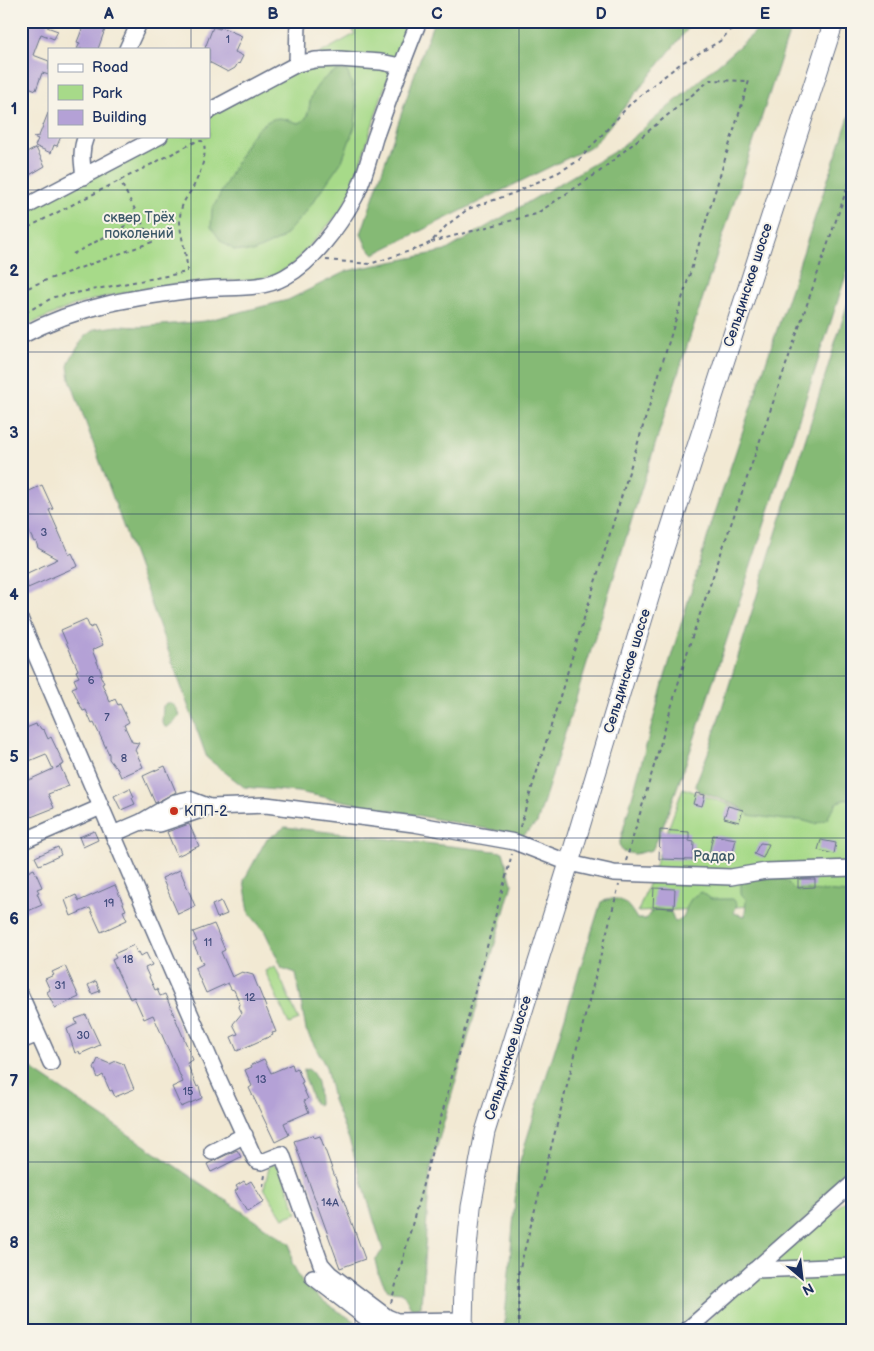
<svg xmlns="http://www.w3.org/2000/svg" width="874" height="1351" font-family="'Balsamiq Sans',sans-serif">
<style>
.green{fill:#a7da89;stroke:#618474}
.forest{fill:#85ba75;stroke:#50746a}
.building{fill:#b4a1d6;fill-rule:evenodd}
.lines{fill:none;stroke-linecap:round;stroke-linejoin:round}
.minor-casing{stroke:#667087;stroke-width:18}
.major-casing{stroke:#667087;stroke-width:21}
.path{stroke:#667087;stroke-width:2;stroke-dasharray:4 4;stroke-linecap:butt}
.minor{stroke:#fff;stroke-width:15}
.major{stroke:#fff;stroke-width:19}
.grid{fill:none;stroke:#1b2f5e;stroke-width:1;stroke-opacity:0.55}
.poi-dot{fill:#c8321e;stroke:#f7f3e8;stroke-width:2}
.labels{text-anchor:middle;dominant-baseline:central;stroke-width:4;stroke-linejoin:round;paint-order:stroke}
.number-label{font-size:11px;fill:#414c7c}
.park-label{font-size:14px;fill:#3e5a69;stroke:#f7f3e8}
.street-label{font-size:14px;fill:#1b2f5e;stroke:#f7f3e8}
.poi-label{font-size:14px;fill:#1b2f5e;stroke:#f7f3e8;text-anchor:start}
.neatline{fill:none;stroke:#1b2f5e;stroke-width:2}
.grid-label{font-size:16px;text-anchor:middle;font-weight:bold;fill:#1b2f5e}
</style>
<rect width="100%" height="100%" fill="#f7f3e8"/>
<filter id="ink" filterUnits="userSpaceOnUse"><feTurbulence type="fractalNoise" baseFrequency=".02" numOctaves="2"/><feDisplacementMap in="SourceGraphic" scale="10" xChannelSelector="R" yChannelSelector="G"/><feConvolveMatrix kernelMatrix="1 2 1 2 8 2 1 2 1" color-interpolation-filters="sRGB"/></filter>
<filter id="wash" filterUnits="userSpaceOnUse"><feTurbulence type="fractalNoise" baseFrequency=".0096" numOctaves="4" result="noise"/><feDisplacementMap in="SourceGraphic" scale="20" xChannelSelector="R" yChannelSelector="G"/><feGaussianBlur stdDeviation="1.12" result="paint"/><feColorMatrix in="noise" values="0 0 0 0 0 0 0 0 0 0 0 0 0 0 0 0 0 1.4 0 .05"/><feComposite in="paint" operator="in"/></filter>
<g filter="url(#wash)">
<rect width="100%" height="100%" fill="#f2e9d3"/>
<path class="green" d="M348,21H411L383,92L351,192L340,212L293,264L275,275L255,280L219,281L158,286L100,298L72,306L21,328V213L169,136H209V115L355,34Z
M683,788L747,811L853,797V901L638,912Z
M275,966L299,1020L289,1024L265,971Z
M270,1164L280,1166L297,1213L283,1218L264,1188Z
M853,1194V1330H695Z"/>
<path class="forest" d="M434,21H694L594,145L374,254L367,247L361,234L418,64Z
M765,21H793L661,426L537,823L523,836L298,792L244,787L207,758L70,379L68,366L71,358L85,336L95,329L118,326L141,327L205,321L288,300L347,271L445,251L622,147L752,35Z
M339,70L347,71L353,86L357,108L355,126L342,161L306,212L281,239L253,252L234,250L221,241L211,227L212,210L249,139C256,130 267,118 279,118C286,118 292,122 299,123C310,119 308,108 311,98C315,85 327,74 339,70Z
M853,105V254L691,749L661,832L652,850L635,854L623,852L619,845L664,680L713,519Z
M853,286V800L848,799L837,802L827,819L815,824L801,820H785L748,815L740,807L699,791L695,785L708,753Z
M166,703H171L176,707L180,716L168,727H165L162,722L163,706Z
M285,827L503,852L512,884L430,1171L421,1306L412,1309L402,1292L388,1291L378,1273L375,1260L383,1250L350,1142L333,1100L326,1067L306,1030L296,973L282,968L265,932L249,913L244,880L266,840Z
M758,878H783L794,889L850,893L853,895V1177L682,1330H504L518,1167L601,902C620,894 627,902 637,919H646L650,913L657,909L671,912L675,922L683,918C688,905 688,897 702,892L711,899H733L737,904L734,913L745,916L746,899L741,894V883Z
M26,1065L290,1244L292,1263L304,1285L326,1303L360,1325L369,1327L393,1322L410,1328L420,1330H21V1070Z
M308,1069C319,1076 318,1090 319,1103L318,1105L314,1103L304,1075V1070Z"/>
<g id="blocks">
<path class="building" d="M21,21H49L47,27L58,31L54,39L41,34L33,55L49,61V75L42,73L36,90L21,84Z
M90,21H108L98,49H77L80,43L77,42L85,22L89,24Z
M213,27L220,29L221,27L242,36L235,52L243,56L239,64L238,63L235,68L228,72L209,62V49L205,48Z
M48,113L49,136H61L57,146L54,145L51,153L35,146L38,139L33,137L39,136Z
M36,148L45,166L21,180V156Z
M42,485L53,509L49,510L69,555L72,553L78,566L28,588L23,575L58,559L38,548L36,541L34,542L21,516V495Z
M86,619L90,628L94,626L103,645L92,650L102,674L100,675L104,683L102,684L110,702L115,699L118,705L120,704L129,722L124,725L132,742L139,743L135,750L143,767L121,777L116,766L115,767L109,759V754L94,723L92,724L86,710L83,711L72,688L77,686L74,679L79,677L76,671L78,670L61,630Z
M36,724L37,727L39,726L41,729L44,730L48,739L51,737L64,764L56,768L60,766L69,786L48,794L54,808L21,821V730ZM46,754L53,769L29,780L22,764Z
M165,766L176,792L155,803L143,776Z
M130,788L134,797L132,798L135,804L121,810L114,796Z
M696,793L705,795L702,806L693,804Z
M728,806L743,810L739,822L724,818Z
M189,824L199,846L177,856L167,832Z
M660,830L689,832V841L694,842L693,860L659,859Z
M94,831L98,840L83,847L79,837Z
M713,835L736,839L732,856H728L727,859L709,854Z
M821,840L836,843L834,854L818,850Z
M760,843L769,844L763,858L754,854Z
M58,847L61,855L39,865L35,857Z
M34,869L42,887L37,889L39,892L37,893L42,905L21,914V875Z
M180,870L195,906L178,914L162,878Z
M798,879H815V887L798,888Z
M115,885L126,910L123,911L127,920L101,932L90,908L71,916L65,900L76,895L79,901Z
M654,888L675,889L674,908L653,907Z
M221,901L227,914L217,918L212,905Z
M214,924L225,950L221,952L232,977L242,972L253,975L276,1032L272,1033L273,1035L237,1051L231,1037L238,1034L233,1024L242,1013L239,1007L240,1004L234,990L231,989L228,983L206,993L195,968L203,964L193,943L197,941L193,932Z
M134,945L137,953L139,952L141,956L146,953L152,965L145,968L155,990L157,989L160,996L165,994L193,1060L187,1063L197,1087L199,1086L202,1098L181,1107L172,1087L183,1082L153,1015L144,1019L134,997L130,999L112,960L116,958L114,954Z
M65,966L79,997L55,1008L47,992L50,990L45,979L54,975L52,972Z
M96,981L100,991L92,994L88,985Z
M86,1015L100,1045L80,1054L79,1051L75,1053L67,1029L77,1024L75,1019Z
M98,1059L110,1064L116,1061L124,1064L134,1089L115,1097L112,1090L110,1091L103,1075L98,1078L94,1068Z
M264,1059L271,1073L292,1064L294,1070L297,1068L303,1082L301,1083L308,1099L304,1101L309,1112L284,1123L289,1135L275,1142L249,1088L252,1086L245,1070L252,1067L251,1065Z
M313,1135L314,1138L320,1136L365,1259L340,1268L294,1141Z
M237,1150L241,1157L211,1172L207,1164Z
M244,1181L246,1184L251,1181L264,1202L247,1212L235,1191L238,1189L236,1186Z"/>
</g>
</g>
<g filter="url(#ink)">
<use href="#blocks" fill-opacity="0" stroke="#667087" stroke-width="1"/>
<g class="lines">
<g class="minor-casing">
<path id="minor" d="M127,49L140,21
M297,64L298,21
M209,111L297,64L315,60L339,59L381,62L400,66
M84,177C82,162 80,150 86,136
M21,209L160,136
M21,336C79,305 139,296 203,289C230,286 260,291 285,277C313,262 339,226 354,199C364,181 369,158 375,138C389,99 403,60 419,21
M21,621L215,1071L254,1157L257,1161L262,1162L282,1154L321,1264L330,1274L387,1317L397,1321L463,1320
M141,822L160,824L210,807
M113,834L141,822L175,802L189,799L210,807L266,805L414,824L515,842L569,863L614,873L731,877L766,871L853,868
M21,842L101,807
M21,996L51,1063
M21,1041L38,1034
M212,1152L245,1135
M754,1270L853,1266
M313,1277L370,1321L387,1317
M687,1330L853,1183"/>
</g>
<g class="major-casing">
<path id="major" d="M463,1330L464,1278L471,1207L485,1132L569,863L661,558L834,21"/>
</g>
<path class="path" d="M21,231L197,141H202C210,151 198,179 192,189C190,193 186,197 184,202C173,223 188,249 187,272L54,297L21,315
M431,242L536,214L599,172L710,80L749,81L519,830
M73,254L140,218
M326,260L370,264L422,247L431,242L447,225L468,209L514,193L559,172L578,161L633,101L680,64L720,41L739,21
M21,291L41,282L152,242L120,181
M626,861L691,640L853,171
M263,1187L265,1175
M391,1303L512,854
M519,1330L518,1275L619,885"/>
<use href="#minor" class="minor"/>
<use href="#major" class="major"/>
</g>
</g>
<path class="grid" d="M191,21V49M355,21V1330M519,21V1330M683,21V1330M191,136V1330M21,190H853M21,352H853M21,514H853M21,676H853M21,838H853M21,999H853M21,1162H853"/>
<circle class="poi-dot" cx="174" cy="811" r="5"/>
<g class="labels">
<g class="number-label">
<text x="228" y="39">1</text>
<text x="44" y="532">3</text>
<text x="91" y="680">6</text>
<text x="107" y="717">7</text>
<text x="124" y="758">8</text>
<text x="109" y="903">19</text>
<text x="208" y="942">11</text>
<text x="128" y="959">18</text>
<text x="60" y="985">31</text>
<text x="250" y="997">12</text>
<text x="83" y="1035">30</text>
<text x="261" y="1079">13</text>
<text x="188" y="1091">15</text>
<text x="330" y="1202">14А</text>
</g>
<g class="park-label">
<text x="139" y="217">сквер Трёх<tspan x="139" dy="16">поколений</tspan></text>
<text x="714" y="856">Радар</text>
</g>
<g class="street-label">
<text transform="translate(748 285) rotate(-72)">Сельдинское шоссе</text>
<text transform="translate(627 671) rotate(-73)">Сельдинское шоссе</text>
<text transform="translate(508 1058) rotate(-73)">Сельдинское шоссе</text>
</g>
<g class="poi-label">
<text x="184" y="811">КПП-2</text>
</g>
</g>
<rect width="874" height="1351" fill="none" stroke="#f7f3e8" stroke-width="55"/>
<rect x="48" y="48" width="162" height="90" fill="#f7f3e8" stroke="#9fa5b1"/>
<rect x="58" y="64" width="25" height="8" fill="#ffffff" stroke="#9fa5b1"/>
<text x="92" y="72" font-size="15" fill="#1b2f5e">Road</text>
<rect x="58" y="85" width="25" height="15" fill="#a7da89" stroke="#9fa5b1"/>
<text x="92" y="98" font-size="15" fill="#1b2f5e">Park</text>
<rect x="58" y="110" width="25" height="15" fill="#b4a1d6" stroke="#9fa5b1"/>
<text x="92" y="122" font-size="15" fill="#1b2f5e">Building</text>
<g transform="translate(802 1278) rotate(152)" stroke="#f7f3e8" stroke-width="4" paint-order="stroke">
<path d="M0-4L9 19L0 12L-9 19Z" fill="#1b2f5e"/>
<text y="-8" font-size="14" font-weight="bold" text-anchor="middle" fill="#1b2f5e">N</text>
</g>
<rect x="28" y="28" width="818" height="1296" class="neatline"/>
<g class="grid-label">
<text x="109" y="19">A</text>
<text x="273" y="19">B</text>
<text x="437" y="19">C</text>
<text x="601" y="19">D</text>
<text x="765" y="19">E</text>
<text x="14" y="114">1</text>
<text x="14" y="276">2</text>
<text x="14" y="438">3</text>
<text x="14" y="600">4</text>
<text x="14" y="762">5</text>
<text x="14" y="924">6</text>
<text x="14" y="1086">7</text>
<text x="14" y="1248">8</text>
</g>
</svg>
